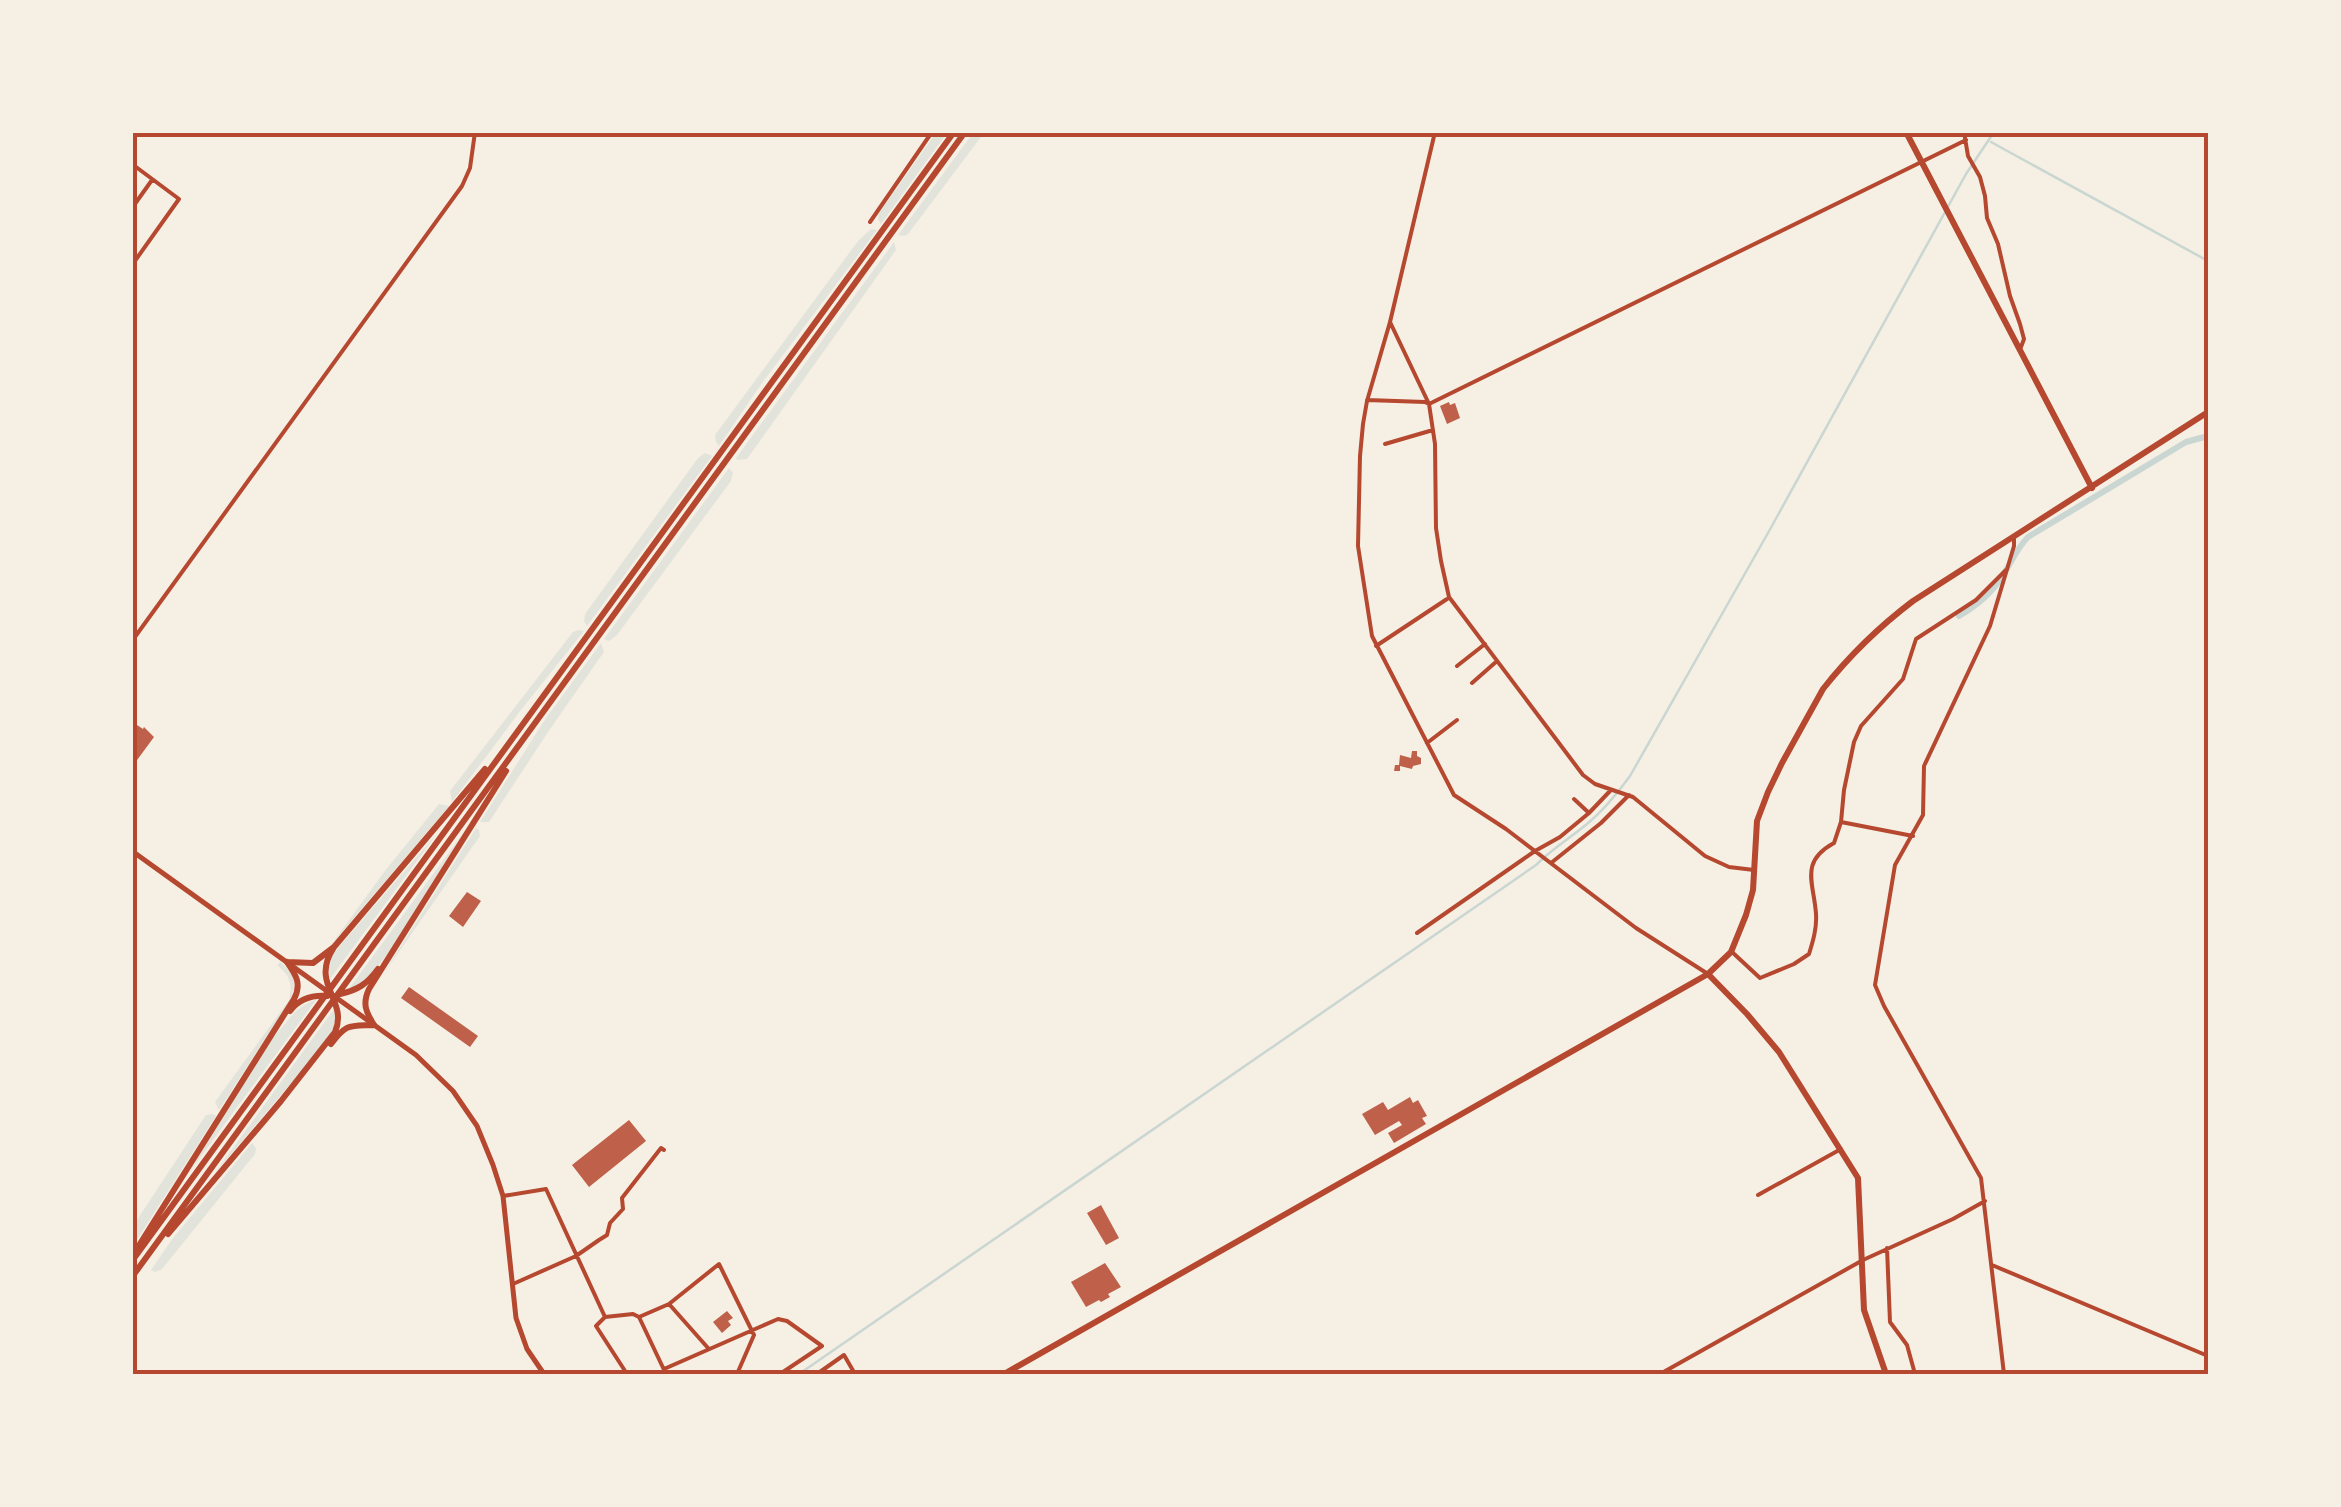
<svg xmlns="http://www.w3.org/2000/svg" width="2341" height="1507" font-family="'PT Sans Narrow',sans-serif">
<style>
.green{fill:#e2e4dc}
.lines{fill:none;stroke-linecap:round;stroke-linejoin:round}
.stream{stroke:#c9d6d2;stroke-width:2.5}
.canal{stroke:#c9d6d2;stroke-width:6}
.building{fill:#bf614a}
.minor{stroke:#b5482f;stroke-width:4}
.tertiary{stroke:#b5482f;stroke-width:5}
.primary{stroke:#b5482f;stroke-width:6}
.motorway{stroke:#b5482f;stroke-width:6}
.neatline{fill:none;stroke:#b5482f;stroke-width:4}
</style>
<rect width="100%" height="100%" fill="#f6efe4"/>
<path class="green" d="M936,133H947L881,224L878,219L879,213Z
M973,133H984L908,234L904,236L898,235Z
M871,229L877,230L762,383L719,446L716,442L715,435L858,241Z
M894,242L896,250L747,459L737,460L736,458Z
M705,453L712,456L587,626L584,621L585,614L698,458Z
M729,468L733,473L731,481L617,635L609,641L604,639Z
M578,630L584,631L521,710L452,802L450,791L573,632Z
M601,643L604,652L599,659L548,732L489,822H480L546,718Z
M439,804L449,806L331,945L384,872Z
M476,828L479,830L480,836L382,976Z
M439,831L330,979L329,968L333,954Z
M461,836L392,948L367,980L348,990Z
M280,962C296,975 297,984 289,1002L219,1110L215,1102L289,1000C293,983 290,976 277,965Z
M316,1000L199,1159L189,1173L270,1041C286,1025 294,1006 316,1000Z
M334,1009C338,1022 332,1032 325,1043L214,1174Z
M213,1114L216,1116L133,1246V1226L206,1115Z
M252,1143L256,1148L255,1154L162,1269L155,1272L151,1270L173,1238Z"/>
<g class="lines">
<path class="stream" d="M1991,142L2208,261
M799,1374L1536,865C1552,849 1570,838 1587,824C1604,810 1617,794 1630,776L1768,533L1966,174L1994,132"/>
<path class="canal" d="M1959,616C1976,606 1990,595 2001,578C2011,564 2016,549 2028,537L2186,442L2208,436"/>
</g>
<path class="building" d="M1449,402L1450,405L1455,403L1460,418L1447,424L1440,406Z
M137,725L143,729L144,727L154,737L132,767V731Z
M1412,751H1417V756L1421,758V764L1413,766L1412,769L1400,766V771H1394L1395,765H1399L1400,755L1411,758Z
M467,892L481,901L463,927L449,916Z
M409,987L478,1036L470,1047L401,998Z
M1410,1097L1413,1103L1418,1100L1427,1116L1422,1118L1426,1124L1394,1143L1388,1133L1402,1125L1399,1121L1375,1135L1362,1114L1383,1102L1388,1110Z
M629,1120L646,1141L589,1187L572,1165Z
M1101,1205L1119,1238L1106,1245L1087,1213Z
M1105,1263L1121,1287L1108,1294L1110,1297L1101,1302L1099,1300L1086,1307L1071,1282Z
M727,1311L733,1318L728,1321L731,1325L722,1333L713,1322Z"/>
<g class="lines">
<path class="minor" d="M1435,132L1390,322L1367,401L1363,424L1360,456L1358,546L1372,636L1454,795L1506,829L1636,928L1708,974
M1964,132L1968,156L1980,177L1985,196L1987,218L1998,244L2010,296L2020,324L2024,339L2021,347
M132,164L179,199L132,265
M132,208L152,180
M870,222L932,132
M1390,322L1429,404L1435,444L1436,528L1441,561L1449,597L1583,775L1595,784L1633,797L1705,856L1729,867L1754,870
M1367,400L1425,402L1429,404L1966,140
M1385,444L1433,430
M132,641L462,186L470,168L475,132
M1376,646L1447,599
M1457,666L1485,644
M1472,683L1497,661
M1427,743L1457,720
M1574,799L1589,813L1610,791
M1841,822L1913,836
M1551,863L1601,823L1629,795
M1417,933L1535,851L1560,837L1589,813
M1732,952L1760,978L1794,964L1809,954C1813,941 1817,928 1816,914C1814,883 1799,862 1834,843L1841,822L1844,790L1854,742L1861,726L1903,679L1916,639L1976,600L2006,570
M1758,1195L1841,1149
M503,1196L546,1189L605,1317L633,1314L639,1317L669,1304L719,1264L754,1335L737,1374
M1887,1248L1890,1322L1907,1345L1915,1374
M1992,1265L2208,1356
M513,1284L576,1256L599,1240L607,1235L610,1223L623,1209L622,1198L661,1148L664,1150
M669,1304L708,1348
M605,1317L596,1326L627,1374
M639,1317L666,1374
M664,1369L778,1319L787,1321L822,1346L780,1374
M817,1374L844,1355L855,1374
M1660,1374L1863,1260L1953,1219L1985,1201
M2004,1374L1981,1178L1884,1006L1875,985L1895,865L1923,815L1924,766L1990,626L2014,546V538"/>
<path class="tertiary" d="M132,851L416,1055L453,1091L477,1126L493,1165L503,1196L516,1318L527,1349L544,1374"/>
<path class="primary" d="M1906,132L2092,488
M1708,974L1747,1014L1779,1052L1858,1178L1864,1310L1886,1374
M1004,1374L1708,974L1731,952L1746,915L1753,890L1757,821L1768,792L1782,763L1823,689C1849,656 1880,626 1913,601L2208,412"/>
<path class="motorway" d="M287,962L313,963L334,947L485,769
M340,994C358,990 367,984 378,969
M290,1011C299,999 312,995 327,996
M374,1025C366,1012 362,1004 369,989L506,771
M331,1044C347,1023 349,1026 374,1025
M168,1234L281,1101L335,1032C349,1000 309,985 334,947
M138,1247L294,999C302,984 296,975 287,962
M132,1261L954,132
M132,1277L965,132"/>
</g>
<rect width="2341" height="1507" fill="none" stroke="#f6efe4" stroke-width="270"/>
<rect x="135" y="135" width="2071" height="1237" class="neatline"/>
</svg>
